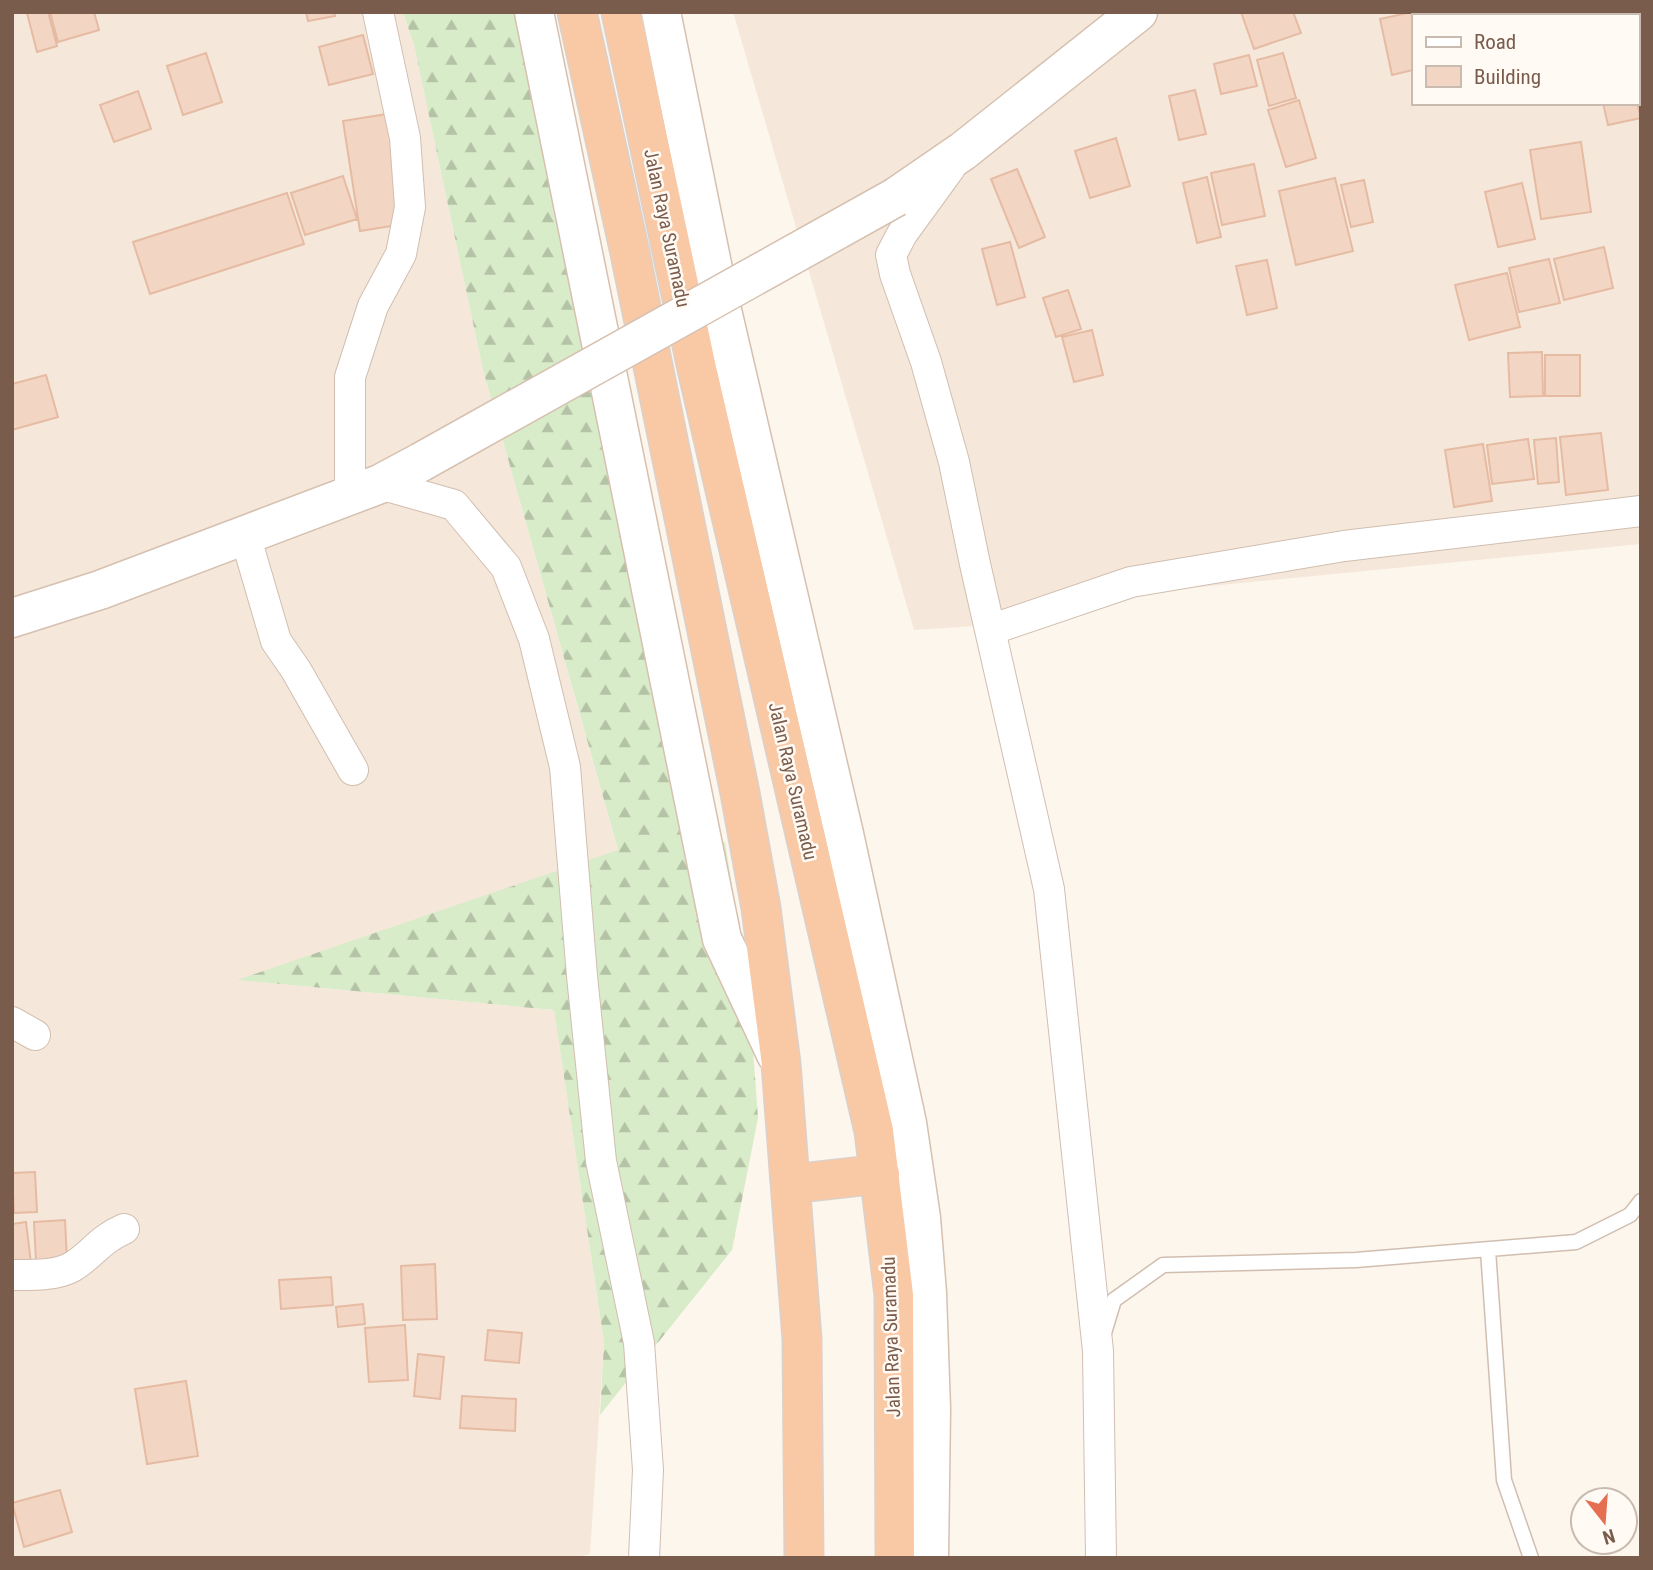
<svg xmlns="http://www.w3.org/2000/svg" width="1653" height="1570" font-family="'Roboto Condensed',sans-serif">
<style>
.residential{fill:#f5e8da;fill-rule:evenodd}
.forest{fill:url(#forest-firs)}
.building{fill:#f3d5c3;stroke:#e6bba3;stroke-width:2}
.lines{fill:none;stroke-linecap:round;stroke-linejoin:round}
.service-casing{stroke:#d1beb0;stroke-width:17}
.minor-casing{stroke:#d1beb0;stroke-width:32}
.secondary-casing{stroke:#d6c0b0;stroke-width:41}
.trunk-casing{stroke:#dad1cd;stroke-width:41}
.service{stroke:#fff;stroke-width:14}
.minor{stroke:#fff;stroke-width:30}
.secondary{stroke:#fff;stroke-width:38}
.trunk{stroke:#f9c8a4;stroke-width:38}
.secondary-bridge-casing{stroke:#d6c0b0;stroke-width:41;stroke-linecap:butt}
.secondary-bridge{stroke:#fff;stroke-width:38}
.labels{text-anchor:middle;dominant-baseline:central;stroke-width:5;stroke-linejoin:round;paint-order:stroke}
.street-label{font-size:19px;fill:#7a5c4d;stroke:#fffaf3}
</style>
<defs>
<pattern id="forest-firs" width="22" height="20" patternUnits="userSpaceOnUse" patternTransform="scale(1.75)"><rect width="22" height="20" fill="#d8ecc9"/><path d="M5 1l3.5 6h-7zM16 11l3.5 6h-7z" fill="#b4c2a5"/></pattern>
</defs>
<rect width="100%" height="100%" fill="#fdf6ec"/>
<path class="residential" d="M12,12H403L414,45L483,370L618,851L239,980L554,1010L604,1342L590,1554L574,1558H12Z
M733,12H1641V544L1139,593L1053,621L914,630ZM1413,16H1637V103H1413Z"/>
<path class="forest" d="M403,12H514L691,723L696,849L725,842L749,994L758,1118L732,1250L600,1415L604,1342L554,1010L237,980L618,850L483,370L414,45Z"/>
<path class="building" d="M48,12L57,46L37,52L27,13Z
M50,12H94L99,30L58,42Z
M306,12H334L335,16L308,21Z
M1241,12H1293L1301,33L1254,49Z
M1412,12H1424L1425,16H1413V70L1392,75L1380,19Z
M363,35L373,74L329,85L319,47Z
M206,53L222,102L183,115L167,66Z
M1283,53L1296,98L1269,106L1257,60Z
M1249,55L1257,86L1221,94L1214,64Z
M1195,90L1206,134L1179,140L1169,96Z
M138,91L151,129L114,142L100,105Z
M1299,100L1316,158L1286,167L1268,110Z
M1603,103H1637L1641,118L1608,125Z
M387,114L404,224L360,231L343,121Z
M1116,138L1130,186L1090,198L1075,151Z
M1581,142L1591,212L1541,219L1530,150Z
M1254,164L1265,216L1222,225L1211,173Z
M1017,169L1045,237L1019,248L991,179Z
M343,176L357,219L305,235L291,193Z
M1207,177L1221,237L1197,243L1183,183Z
M1335,178L1353,251L1296,265L1279,191Z
M1364,180L1373,222L1351,227L1341,185Z
M1522,183L1535,239L1498,247L1485,192Z
M287,193L304,244L150,294L133,242Z
M1010,242L1025,297L997,305L982,249Z
M1604,247L1613,288L1564,300L1554,259Z
M1549,259L1560,303L1519,312L1509,268Z
M1267,260L1277,308L1247,315L1236,266Z
M1507,273L1520,327L1469,340L1455,285Z
M1068,290L1081,329L1056,337L1043,298Z
M1092,330L1103,375L1074,382L1062,337Z
M1542,352L1543,396L1510,397L1508,353Z
M1545,355H1580V396H1545Z
M46,375L58,417L12,430V384Z
M1601,433L1608,490L1566,495L1560,437Z
M1556,438L1559,482L1538,484L1534,440Z
M1528,439L1534,479L1492,484L1487,445Z
M1483,444L1492,501L1454,507L1445,450Z
M35,1172L37,1212L14,1213L12,1173Z
M65,1220L67,1260L36,1262L34,1222Z
M26,1222L31,1263L12,1265V1224Z
M435,1264L437,1319L403,1320L401,1266Z
M331,1277L333,1305L281,1309L279,1280Z
M363,1304L365,1324L338,1327L336,1307Z
M405,1325L408,1380L369,1382L365,1328Z
M488,1330L522,1333L519,1363L485,1360Z
M418,1354L444,1357L440,1399L414,1396Z
M186,1381L198,1456L147,1464L135,1389Z
M462,1396L516,1399L515,1431L460,1428Z
M60,1490L72,1532L24,1547L12,1503Z"/>
<g class="lines">
<g class="service-casing">
<path id="service" d="M1488,1250L1504,1480L1531,1558
M1104,1333L1114,1300L1163,1265L1356,1260L1576,1242L1630,1215L1641,1201"/>
</g>
<g class="minor-casing">
<path id="minor" d="M950,168L902,234L891,255L895,274L926,362L954,462L975,564L1049,889L1098,1351L1101,1558
M380,484L454,505L506,567L534,639L565,767L582,976L601,1161L639,1343L648,1470L644,1558
M350,496V377L373,306L401,254L410,207L405,138L378,12
M245,535L276,641L296,670L353,770
M990,630L1131,582L1344,546L1641,511
M12,1022L35,1035
M12,1275C30,1275 56,1276 72,1267C92,1255 99,1240 124,1229"/>
</g>
<g class="secondary-casing">
<path id="secondary" d="M534,12L722,939L776,1054
M661,12L717,289L844,834L907,1123L921,1218L927,1293L931,1409L929,1558
M896,197L963,151L1138,12
M12,618L100,590L380,484L421,462"/>
</g>
<g class="trunk-casing">
<path id="trunk" d="M577,12L630,253L740,793L761,908L781,1064L802,1339L804,1558
M621,12L697,369L874,1131L894,1295L895,1558
M791,1184L880,1174"/>
</g>
<use href="#service" class="service"/>
<use href="#minor" class="minor"/>
<use href="#secondary" class="secondary"/>
<use href="#trunk" class="trunk"/>
<g class="secondary-bridge-casing">
<path id="secondary-bridge" d="M421,462L896,197"/>
</g>
<use href="#secondary-bridge" class="secondary-bridge"/>
</g>
<g class="labels">
<g class="street-label">
<text transform="translate(667 228) rotate(78)">Jalan Raya Suramadu</text>
<text transform="translate(793 781) rotate(77)">Jalan Raya Suramadu</text>
<text transform="translate(891 1337) rotate(-92)">Jalan Raya Suramadu</text>
</g>
</g>
<rect width="1653" height="1570" fill="none" stroke="#7a5c4d" stroke-width="28"/>
<rect x="1412" y="14" width="228" height="91" fill="#fffaf3" stroke="#cabbb1" stroke-width="2"/>
<rect x="1426" y="37" width="35" height="10" fill="#ffffff" stroke="#cabbb1" stroke-width="2"/>
<text x="1474" y="49" font-size="21" fill="#7a5c4d">Road</text>
<rect x="1426" y="66" width="35" height="21" fill="#f3d5c3" stroke="#cabbb1" stroke-width="2"/>
<text x="1474" y="84" font-size="21" fill="#7a5c4d">Building</text>
<g transform="translate(1604 1521) rotate(163)"><circle r="33" fill="#fffaf3" stroke="#cabbb1" stroke-width="2"/>
<path d="M0-5L12 26L0 18L-12 26Z" fill="#e76f51"/>
<text y="-10" font-size="19" font-weight="bold" text-anchor="middle" fill="#7a5c4d">N</text>
</g>
</svg>
